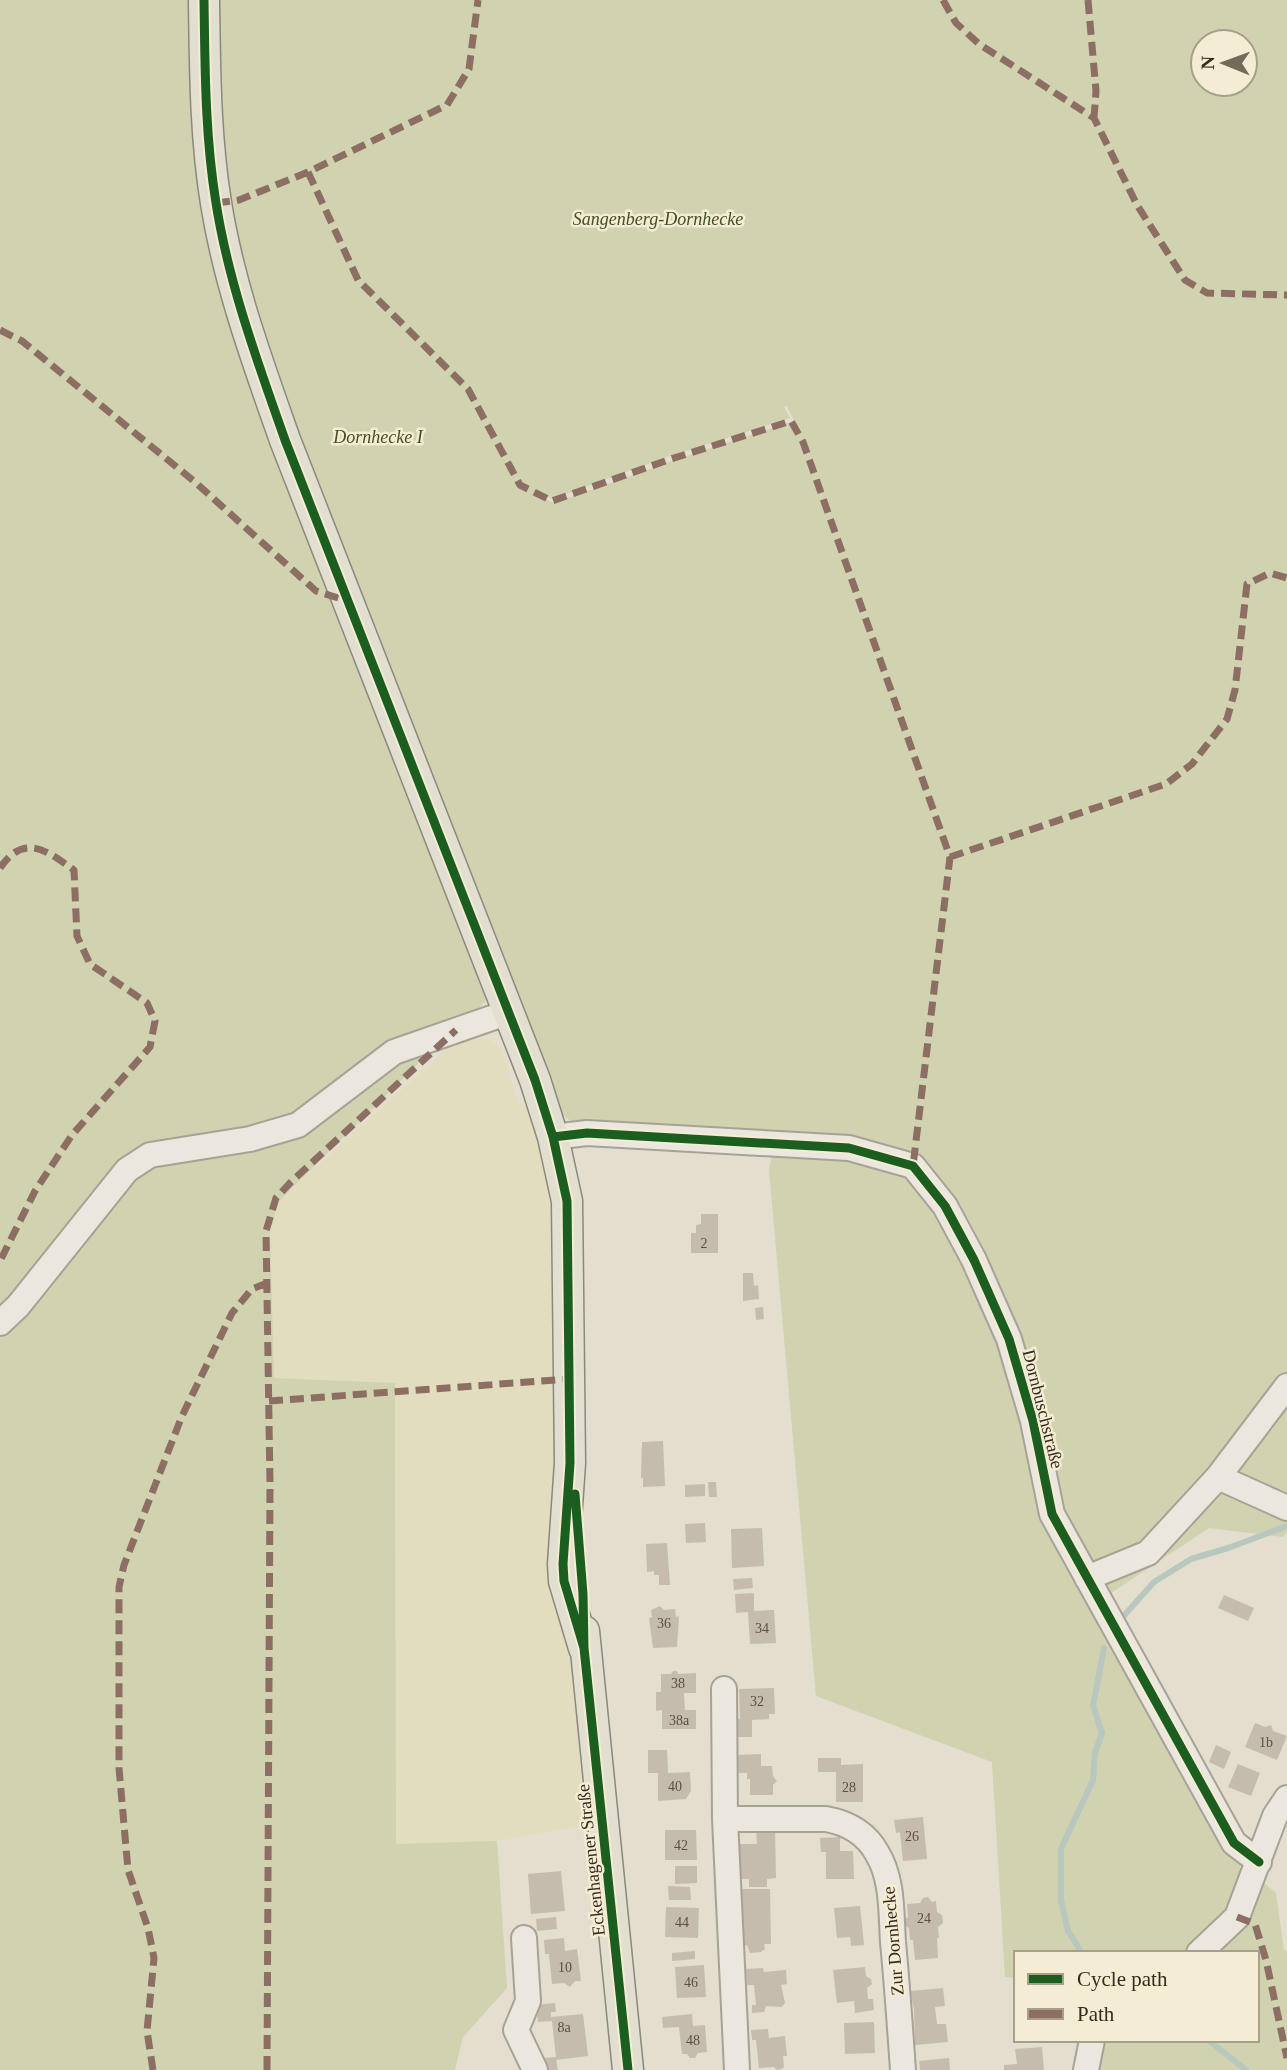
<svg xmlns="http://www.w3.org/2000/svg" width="1287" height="2070" font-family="'Times New Roman',serif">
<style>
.farmland{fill:#e2ddbe}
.green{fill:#d0d2b0;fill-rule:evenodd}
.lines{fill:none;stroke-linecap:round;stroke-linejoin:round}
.stream{stroke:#b8c8bf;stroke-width:6}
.building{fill:#c6bcae}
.minor-casing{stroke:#a8a296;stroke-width:28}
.major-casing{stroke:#8d887d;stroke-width:33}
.minor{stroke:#ebe7de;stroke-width:24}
.major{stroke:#e2ded0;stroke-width:30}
.quiet{stroke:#8d6e63;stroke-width:7;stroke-dasharray:14 7;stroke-linecap:butt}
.cycleway-casing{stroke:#f4ecd3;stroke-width:13}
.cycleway{stroke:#1b5e20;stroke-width:9}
.labels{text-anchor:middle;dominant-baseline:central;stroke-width:5;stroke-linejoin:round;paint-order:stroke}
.number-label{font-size:14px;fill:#5a4f42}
.park-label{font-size:18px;font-style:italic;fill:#445126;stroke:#f4ecd3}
.street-label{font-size:18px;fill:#362b1e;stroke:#f4ecd3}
</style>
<rect width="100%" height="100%" fill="#e3decd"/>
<path class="farmland" d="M475,1038L490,1040L501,1048L518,1103L526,1106L541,1135L551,1204L574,1641L591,1824L497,1841L396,1845L395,1383L274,1378L270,1228L279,1201L449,1047L459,1041Z"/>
<path class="green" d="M0,0H195L202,173L487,992L485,1002L430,1052L279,1201L270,1228L274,1378L395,1383L396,1844L497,1841L507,1988L463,2037L455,2070H0Z
M212,0H1287V1531L1283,1537L1209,1528L1096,1603L1240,1864L1241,1888L1215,1930L1182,1953H1016V1978L1005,1977L992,1762L816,1696L769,1170L772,1155L903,1154L575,1124L559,1112L257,337L220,171ZM1203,42H1245V84H1203ZM787,406L799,431L791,422L672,461L554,503L539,496L543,493L552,499L670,456L790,418L784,407Z
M1258,1878L1276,1893L1284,1950L1287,1951V2070H1090L1101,2040H1257V1953H1207Z"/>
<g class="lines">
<path class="stream" d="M1121,1619L1154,1582L1191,1559L1228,1548L1287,1526
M1082,1953L1068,1931L1061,1900V1849L1093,1780L1095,1753L1102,1733L1093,1706L1104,1648
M1208,2040L1246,2070"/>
</g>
<path class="building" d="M701,1214H718V1253H691V1233H696V1225L701,1224Z
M743,1273H753L754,1286L758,1285L759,1299L743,1301Z
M763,1307L764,1319L756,1320L755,1308Z
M663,1441L665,1486L643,1487V1478H641L642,1442Z
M708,1482H716L717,1497H709Z
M705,1484V1496L685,1497V1485Z
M705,1523L706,1542L686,1543L685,1524Z
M762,1528L764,1566L732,1568L731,1529Z
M667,1543L670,1585H659V1575H654V1571L647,1572L646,1544Z
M752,1578L753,1588L734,1590L733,1579Z
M754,1593V1611L774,1610L776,1643L750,1644L748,1612L736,1613L735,1594Z
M1224,1595L1254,1608L1248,1621L1218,1608Z
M660,1606L664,1610L675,1609L676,1617L679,1616L677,1647L653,1648L649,1618L652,1617L651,1610Z
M673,1671H677L678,1674L696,1673V1693H684L685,1710H696V1729H662V1710L656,1711V1692H661V1674H671Z
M774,1688L775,1714H769V1719L752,1720V1737H735V1719H740L739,1689Z
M1255,1723L1265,1727L1271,1725L1273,1731L1287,1736L1277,1760L1245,1747Z
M1216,1745L1231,1752L1224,1769L1209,1762Z
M648,1750H667L668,1773L690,1772L691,1791L686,1799L658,1801V1773H648Z
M761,1754V1766H772L773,1776L777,1781L773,1785V1795H750V1779H747V1773H738L737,1755Z
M818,1758H841V1765L863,1764V1802H836V1772H818Z
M1238,1764L1260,1773L1251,1796L1228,1787Z
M923,1817L927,1859L903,1861L900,1832L896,1833L894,1820Z
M756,1828H775L776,1878L767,1879V1887H749V1879H740L739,1844H757Z
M665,1830H696L697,1860H665Z
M840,1837V1851H853L854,1879H826V1852H821L820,1838Z
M675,1866H697V1883L675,1884Z
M561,1871L565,1911L531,1914L528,1874Z
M668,1886L690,1887L691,1900H669Z
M740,1889H770L771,1944H764L765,1949L761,1952L750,1953L747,1945L743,1946Z
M928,1897L932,1902L936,1901L937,1912L942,1915L943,1923L938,1927L939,1938H937L938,1958L915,1960L913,1940H910L909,1928L905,1926V1919L908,1917L907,1904L920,1903L923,1898Z
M860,1906L864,1945L851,1946L850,1937L837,1938L834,1908Z
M666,1907L699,1908L698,1938L665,1937Z
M556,1917L557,1929L537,1931L536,1919Z
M564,1938L565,1951L577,1949L581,1981H575L570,1987L564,1983L552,1984L549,1954H545L544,1940Z
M695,1951V1959L672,1961V1953Z
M704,1965L706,1997L677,1998L675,1967Z
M865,1967L866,1976L871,1979L872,1984L867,1988L868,1999H873L874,2010L855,2013L854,2001L837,2003L833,1970Z
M763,1968L764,1972L786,1970L787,1984L781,1985L785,2003L782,2007L766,2006L764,2012L752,2013V2005H756L754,1985H747L746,1969Z
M943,1988L945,2006L935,2007L937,2024H946L948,2042L915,2045L914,2009L910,1991Z
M555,2003L556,2012H551V2017L583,2014L588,2056L556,2060L558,2070H543L542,2058L556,2057L552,2021L538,2022L536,2005Z
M692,2014L693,2026L705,2025L707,2052L698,2053L695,2058H690L687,2054H682L679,2027L663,2028L662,2017Z
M874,2022L875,2053L845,2054L844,2023Z
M768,2029L769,2038L785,2036L787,2056H783L784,2067L782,2069L777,2070L774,2067L759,2068L756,2040H752L751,2030Z
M1042,2047L1044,2070H1004V2065L1017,2064L1015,2049Z
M949,2058L950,2070H920L919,2061Z"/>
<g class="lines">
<g class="minor-casing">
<path id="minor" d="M553,1137L587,1133L849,1148L913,1166L945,1206L974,1260L1009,1339L1033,1421L1052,1514L1234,1843L1259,1862
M0,1323L18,1306L127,1170L150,1155L250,1139L298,1125L394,1052L509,1012
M1218,1477L1287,1508
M1087,1578L1148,1553L1218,1477L1287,1386
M724,1689L725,1819L737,2070
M725,1819H826C848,1823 866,1833 877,1853C893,1879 891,1913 893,1942C897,1984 900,2027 903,2070
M524,1938L528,2001L516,2030L535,2070
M1199,1953L1237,1917L1275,1816L1287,1798
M1086,2070L1092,2040"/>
</g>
<g class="major-casing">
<path id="major" d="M204,0C205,68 205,136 216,203C229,285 258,363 285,440L535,1080L553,1137L567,1201L570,1463L563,1564L564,1581L584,1648
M584,1631L628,2070"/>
</g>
<use href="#minor" class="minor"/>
<use href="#major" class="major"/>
<path class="quiet" d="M943,0L956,23L979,44L1094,118L1137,205L1185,280L1207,293L1287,295
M1088,0L1096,91L1094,118
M308,172L358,280L468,389L520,485L552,501L671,459L791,421L803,442L950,857L913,1166
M216,203L239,200L308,172L447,105L469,69L478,0
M0,330L22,341L195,482L316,591L348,601
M950,857L1166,784L1192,764L1227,719L1235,690L1247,584L1270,573L1287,578
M0,868C24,833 46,850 74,870L77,936L90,964L147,1003L155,1021L150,1047L72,1135L35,1191L0,1261
M269,1401L569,1379
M1237,1917L1255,1924L1266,1960L1287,2058
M153,2070L147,2031L154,1958L148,1928L128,1870L119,1768V1587L124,1565L182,1416L232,1313L252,1289L267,1283
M267,2070L270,1484L266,1231L276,1198L291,1182L456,1030"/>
<g class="cycleway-casing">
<path id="cycleway" d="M204,0C205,68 205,136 216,203C229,285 258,363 285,440L535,1080L553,1137L567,1201L570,1463L563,1564L564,1581L584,1648
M553,1137L587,1133L849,1148L913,1166L945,1206L974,1260L1009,1339L1033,1421L1052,1514L1234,1843L1259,1862
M575,1494L583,1594L584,1648L628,2070"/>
</g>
<use href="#cycleway" class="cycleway"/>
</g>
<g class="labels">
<g class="number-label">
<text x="704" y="1243">2</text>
<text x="664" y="1623">36</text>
<text x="762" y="1628">34</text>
<text x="678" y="1683">38</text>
<text x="757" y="1701">32</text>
<text x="679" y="1720">38a</text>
<text x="1266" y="1742">1b</text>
<text x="675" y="1786">40</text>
<text x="849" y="1787">28</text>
<text x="912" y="1836">26</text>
<text x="681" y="1845">42</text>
<text x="924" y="1918">24</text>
<text x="682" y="1922">44</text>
<text x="565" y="1967">10</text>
<text x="691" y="1982">46</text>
<text x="564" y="2027">8a</text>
<text x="693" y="2040">48</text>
</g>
<g class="park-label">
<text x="658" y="219">Sangenberg-Dornhecke</text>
<text x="378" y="437">Dornhecke I</text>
</g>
<g class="street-label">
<text transform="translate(1043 1409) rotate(76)">Dornbuschstraße</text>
<text transform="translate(591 1860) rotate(-96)">Eckenhagener Straße</text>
<text transform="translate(893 1941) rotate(-95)">Zur Dornhecke</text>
</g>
</g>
<rect x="1014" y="1951" width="245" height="91" fill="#f4ecd3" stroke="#a89f8b" stroke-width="2"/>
<rect x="1028" y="1974" width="35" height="10" fill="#1b5e20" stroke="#a89f8b" stroke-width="2"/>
<text x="1077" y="1986" font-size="21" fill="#362b1e">Cycle path</text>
<rect x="1028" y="2009" width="35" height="10" fill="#8d6e63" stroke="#a89f8b" stroke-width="2"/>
<text x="1077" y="2021" font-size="21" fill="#362b1e">Path</text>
<g transform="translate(1224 63) rotate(271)"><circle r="33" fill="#f4ecd3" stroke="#a89f8b" stroke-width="2"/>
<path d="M0-5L12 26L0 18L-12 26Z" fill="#736a5b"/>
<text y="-10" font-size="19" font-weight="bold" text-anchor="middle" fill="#362b1e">N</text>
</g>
</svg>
